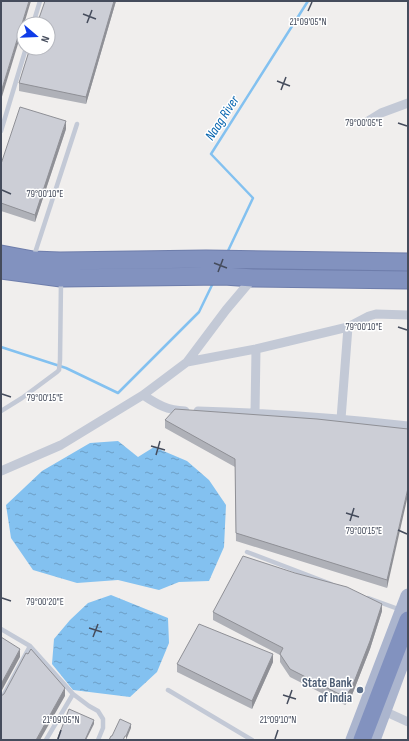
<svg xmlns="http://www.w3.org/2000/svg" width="409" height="741" font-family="'Sofia Sans Condensed',sans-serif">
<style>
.water{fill:url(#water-ripples)}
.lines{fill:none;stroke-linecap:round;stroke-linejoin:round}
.stream{stroke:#83c1f0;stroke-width:2.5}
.highway-casing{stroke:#6e7dab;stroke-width:19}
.lane{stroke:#c3c9d6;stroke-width:4.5}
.street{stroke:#c3c9d6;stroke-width:9}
.primary{stroke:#abb5ce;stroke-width:15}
.highway{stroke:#8292bf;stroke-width:17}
.wall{fill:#afb1b8}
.shaded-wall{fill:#8f9096}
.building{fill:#ccced6;stroke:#8f9096}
.ticks{fill:none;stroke:#454c5c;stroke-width:1.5}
.service-dot{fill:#5c6f8a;stroke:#fff;stroke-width:1.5}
.labels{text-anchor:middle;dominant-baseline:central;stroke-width:3;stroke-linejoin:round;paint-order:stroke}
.service-label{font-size:13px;font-weight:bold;fill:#4e5e75;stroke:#fff;text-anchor:end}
.water-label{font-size:14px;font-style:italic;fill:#0564af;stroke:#fff}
.ticks-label{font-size:10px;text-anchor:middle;fill:#454c5c;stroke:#fff;stroke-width:3;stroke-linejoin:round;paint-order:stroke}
</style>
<defs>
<pattern id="water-ripples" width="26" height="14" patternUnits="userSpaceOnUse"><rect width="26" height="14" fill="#83c1f0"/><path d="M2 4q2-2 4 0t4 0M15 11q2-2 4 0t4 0" fill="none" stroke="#6d9fc6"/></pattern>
</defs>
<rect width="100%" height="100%" fill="#f0eeed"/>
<path class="water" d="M118,441L138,457L154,447L187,461L209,480L226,505L224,547L209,581L179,582L159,590L118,580L77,583L33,570L11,538L6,505L42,471L90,443Z
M111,595L168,618L169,643L157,672L130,697L73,690L52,664L54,639L70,620L88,603Z"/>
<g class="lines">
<path class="stream" d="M227,253L253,198L211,154L308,1
M1,347L66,368L118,393L199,312L213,283"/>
<g class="highway-casing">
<path id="highway" d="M1,254L33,260L60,261L206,259L408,262
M1,270L61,278L224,276L253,278L408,280
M362,740L408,620"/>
</g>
<path class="lane" d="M33,24L40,1
M1,131L26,48
M34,256L77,124
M1,411L22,398L57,372L59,370L60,360L61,281
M247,552L331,584
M368,598L401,610
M1,629L30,646L73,694L89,706L98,711L103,719V728L98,740
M168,690L252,740
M1,700L30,646
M46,740L73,694"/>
<path class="street" d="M368,121L381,113L408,103
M187,362L256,349L348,327L369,316L376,314L408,315
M143,395C158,405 167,410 185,411
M198,411C268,413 338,418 408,426
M255,413L256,349
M341,419L348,327
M1,471L61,445L143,395L187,362L226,310L253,278
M384,711L408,722"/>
<path class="primary" d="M353,740L408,596
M373,740L408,646"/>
<use href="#highway" class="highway"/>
</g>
<path class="wall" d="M45,1H116L86,104L19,91V83Z
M66,129L35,222L1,211V164Z
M165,420L408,429L387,588L236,541L235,467L165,428Z
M382,611L370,649L352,695L345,705L290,677L280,662V655L213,620V612Z
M273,662L252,709L177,672V664Z"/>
<path class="shaded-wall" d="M29,1H31L1,100V92Z
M114,1H116L86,104V97Z
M66,121V129L35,222V215Z
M408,488V495L387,588V580Z
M382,604V611L370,649L352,695L345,705V697Z
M20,649V657L1,692V684Z
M273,654V662L252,709V701Z
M65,688V696L40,740H36Z
M94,720V724L86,740H85Z
M131,724V728L126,740V736Z"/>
<path class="building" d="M1,1H29L1,92Z
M45,1H114L86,97L19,83L30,48H48V24H37Z
M20,107L66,121L35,215L1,203V164Z
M175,409L317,419L408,429V488L387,580L236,533L235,459L165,420Z
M243,556L295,573L347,587L382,604L370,641L352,687L345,697L290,669L280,654L283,648L213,612Z
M199,624L273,654L252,701L177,664Z
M1,637L20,649L1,684Z
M31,649L65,688L36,740H1V696L4,694L26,653L28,654Z
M69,709L94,720L85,740H57Z
M120,719L131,724L126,736H125L123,740H109L111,736H112Z"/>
<path class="ticks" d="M308,11L312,2M83,14L96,19M87,23L92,10M277,81L290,86M281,90L286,77M398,123L407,126M2,190L11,194M214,263L227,268M218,272L223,259M398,327L407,330M2,394L11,397M151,446L165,450M156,455L160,441M346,513L359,517M350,521L354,508M398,530L407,534M2,598L11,601M89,628L102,632M93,637L98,624M283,695L296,699M287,704L292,690M58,739L61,730M275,739L278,730"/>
<circle class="service-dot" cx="360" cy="690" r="4"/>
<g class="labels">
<g class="service-label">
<text x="352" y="683">State Bank<tspan x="352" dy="15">of India</tspan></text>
</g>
<g class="water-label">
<text transform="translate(222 118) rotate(-57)">Naag River</text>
</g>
</g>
<g class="ticks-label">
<text x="308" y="25">21°09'05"N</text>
<text x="364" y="126">79°00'05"E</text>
<text x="45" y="197">79°00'10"E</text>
<text x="364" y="330">79°00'10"E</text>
<text x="45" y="401">79°00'15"E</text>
<text x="364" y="534">79°00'15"E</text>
<text x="45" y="605">79°00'20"E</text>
<text x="61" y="723">21°09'05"N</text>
<text x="278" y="723">21°09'10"N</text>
</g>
<rect width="409" height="741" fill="none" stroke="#454c5c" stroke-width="4"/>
<g transform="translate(36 36) rotate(109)"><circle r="19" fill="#ffffff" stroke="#b5b7be"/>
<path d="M0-3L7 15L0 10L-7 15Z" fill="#0f3ce8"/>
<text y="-6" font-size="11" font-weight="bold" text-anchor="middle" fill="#454c5c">N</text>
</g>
</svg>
